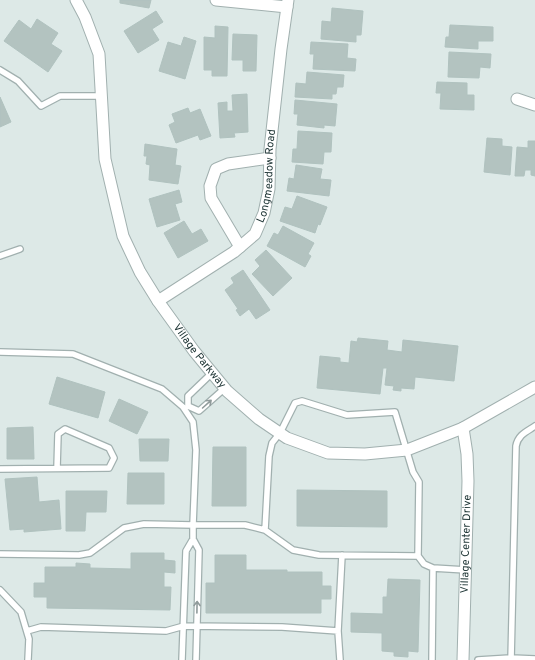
<svg xmlns="http://www.w3.org/2000/svg" width="535" height="660" font-family="Overpass,sans-serif">
<style>
.building{fill:#b3c3c0;stroke:#b0c2bf}
.lines{fill:none;stroke-linecap:round;stroke-linejoin:round}
.lane-casing{stroke:#a1b0af;stroke-width:8}
.street-casing{stroke:#a1b0af;stroke-width:13}
.lane{stroke:#fff;stroke-width:5.5}
.street{stroke:#fff;stroke-width:11}
.oneway{stroke:#909b9b}
.labels{text-anchor:middle;dominant-baseline:central;stroke-width:3;stroke-linejoin:round;paint-order:stroke}
.street-label{font-size:11px;fill:#203737;stroke:#edf6f4}
</style>
<rect width="100%" height="100%" fill="#dde9e7"/>
<path class="building" d="M120,0H151L149,8L120,3Z
M332,8L363,11L361,35H356V42L321,39L322,21L331,22Z
M156,11L163,22L152,29L159,40L138,53L124,31Z
M37,19L58,33L51,44L62,51L48,72L4,41L19,20L31,29Z
M450,25L493,27V41H478V49L445,47L446,37H449Z
M215,26L228,27L227,76H212V70H204V37L215,38Z
M233,34L257,35L256,71H243V60H232Z
M184,37L196,41L185,79L159,71L168,42L181,46Z
M311,42L348,44L347,58L356,59L355,71L313,69L314,54H310Z
M449,52L491,54L490,68L480,67L479,78L448,77Z
M307,72L344,75L343,87H337L336,94H332V99L295,97L296,83L306,84Z
M437,82L467,83V95H474V110L440,109L441,93H436Z
M247,94L248,132L234,133L235,137L220,138L218,103L227,102V111H233L232,95Z
M0,97L11,122L0,127Z
M295,100L337,104L335,126L324,125V128L297,125L298,114H294Z
M188,108L190,113L200,109L211,136L200,140L198,135L176,143L169,125L175,122L172,114Z
M298,131L332,133L331,152H324L323,164L292,162L293,149H297Z
M487,138L502,139V146L512,147L510,175L484,172Z
M528,141H535V176L531,175V170H525L524,176H515L517,147L528,148Z
M145,144L177,149L175,165L181,166L178,184L149,180L150,165L146,164L147,156H144Z
M296,165L322,169L320,179L331,180L329,196L287,191L289,178L294,179Z
M179,190L182,202L175,204L180,220L157,227L149,199Z
M297,196L327,207L320,225L318,224L315,233L280,221L285,207L292,209Z
M184,221L192,234L201,229L208,241L178,258L164,233Z
M283,226L314,243L308,254L311,256L305,267L267,246L274,233L278,235Z
M266,250L292,278L273,296L252,274L260,266L255,260Z
M243,270L270,310L256,319L249,309L240,316L236,310L238,309L225,290L234,283L231,278Z
M358,338L388,341L387,350L402,352L403,340L458,346L454,381L415,377L414,389L401,388V391L393,390L394,386L385,385L387,368H383L380,394L317,388L320,356L340,358V362L349,363L351,341L357,342Z
M57,377L105,392L98,418L49,404Z
M119,399L148,412L137,434L109,421Z
M33,427L34,459H7V428Z
M139,439H169L168,461H140Z
M213,447H246V506H212Z
M128,473H164V504H127Z
M37,477L39,502L59,500L61,529L24,532V529L10,530L5,479Z
M297,490L387,491V527L297,526Z
M66,491H107L106,512H86L85,531H66Z
M131,553H164V560L175,561V573L164,572V587H171L170,610L47,608V597H34V583H45V567H76V563L90,564V568L131,569Z
M215,555H246V570H287V572H322V586H331V599H321V613H206V583H215Z
M388,579L420,580L418,652L408,651V657L394,656V652L382,651V633L351,632V613L383,614V597H387Z"/>
<g class="lines">
<g class="lane-casing">
<path id="lane" d="M0,70L18,81L41,106L60,96H102
M0,256L20,249
M0,352L73,354L162,389L183,407L193,422L196,450L193,525H245L265,530
M212,373L188,396V406L199,411L225,388
M0,469L109,468L114,458L109,448L65,429L58,434L57,468
M0,554L79,555L90,553L124,528L144,524L193,525V539
M418,556L319,555L293,550L265,530L269,456L272,443L280,433L295,403L302,401L347,415L395,412L413,472L419,482L418,556L424,564L433,568L432,660
M433,568L466,570
M0,590L21,612L29,639L28,660
M27,631L41,627L166,631L184,626L282,627L338,631
M182,660L186,551L193,539L199,550L196,660
M340,660L338,631L342,555
M478,660L511,658L535,659
M511,660L516,446C518,435 526,432 535,426"/>
</g>
<g class="street-casing">
<g id="street">
<path id="s1" d="M76,0L85,17L99,54L105,159L123,236L140,272L158,301L194,351L227,391L259,419L287,438L328,453L365,454L407,450L463,428L535,387"/>
<path d="M216,0L287,7"/>
<path d="M517,99L535,105"/>
<path d="M240,247L211,198L210,186L216,169L228,164L270,158"/>
<path id="s2" d="M158,301L234,252L255,234L264,213L269,189L270,149L281,49L288,0"/>
<path id="s3" d="M463,660L468,481L467,454L463,428"/>
</g>
</g>
<use href="#lane" class="lane"/>
<use href="#street" class="street"/>
</g>
<defs><path id="oneway-shaft" d="M-6 0H5M1.5-3L5.5 0L1.5 3" fill="none" stroke-width="1.6" stroke-linecap="round" stroke-linejoin="round"/></defs>
<g class="oneway">
<use href="#oneway-shaft" transform="translate(207 404) rotate(-42)"/>
<use href="#oneway-shaft" transform="translate(197 607) rotate(-89)"/>
</g>
<g class="labels">
<g class="street-label">
<text stroke="none"><textPath href="#s2" startOffset="178">Longmeadow Road</textPath></text>
<text stroke="none"><textPath href="#s1" startOffset="386">Village Parkway</textPath></text>
<text stroke="none"><textPath href="#s3" startOffset="116">Village Center Drive</textPath></text>
</g>
</g>
</svg>
